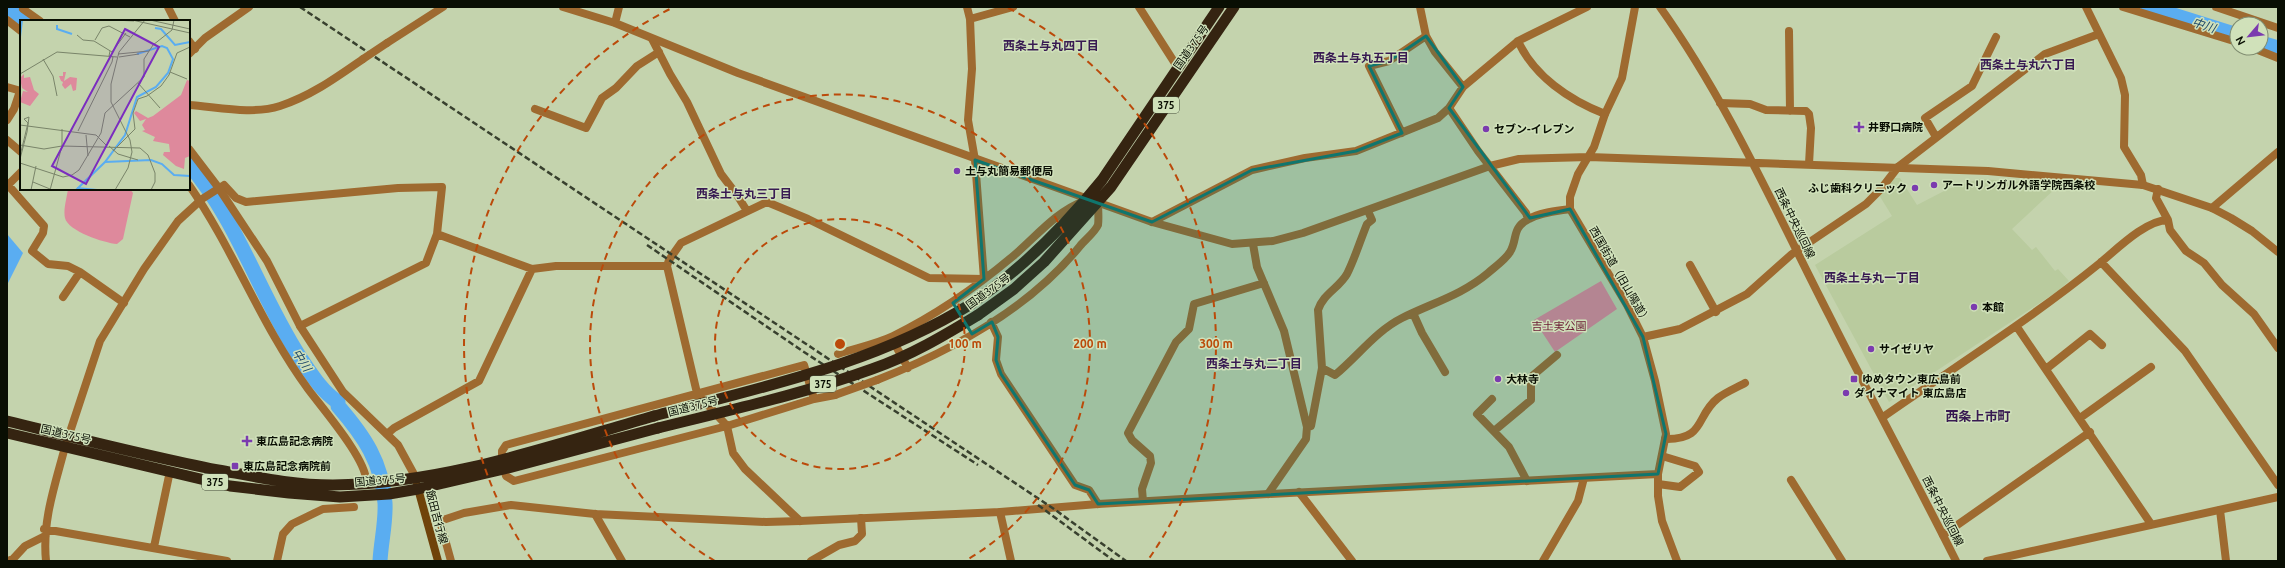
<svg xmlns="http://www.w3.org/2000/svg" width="2285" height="568" font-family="Ubuntu,'Noto Sans JP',sans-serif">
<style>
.built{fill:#b9cb9e}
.green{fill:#de899c}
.water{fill:#5aadf1}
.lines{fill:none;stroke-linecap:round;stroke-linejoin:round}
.river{stroke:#5aadf1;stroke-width:15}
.minor{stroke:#9e6a30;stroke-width:8}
.tertiary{stroke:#9e6a30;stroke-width:8}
.secondary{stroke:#6f430a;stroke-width:8}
.trunk{stroke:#352411;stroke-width:11}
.rail{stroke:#38402e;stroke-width:2.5;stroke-dasharray:6 3;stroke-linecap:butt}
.minor-bridge{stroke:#9e6a30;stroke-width:8}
.tertiary-bridge{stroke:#9e6a30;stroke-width:8}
.trunk-bridge{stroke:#352411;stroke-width:11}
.marked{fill:#0f766e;fill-opacity:0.2;stroke:#0f766e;stroke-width:3;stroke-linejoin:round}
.ring{fill:none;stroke:#bb4a0a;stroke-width:2;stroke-dasharray:7 5}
.poi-dot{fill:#7b3baf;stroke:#d0e1ba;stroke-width:1.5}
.labels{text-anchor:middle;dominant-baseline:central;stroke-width:3;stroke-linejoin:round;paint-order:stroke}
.shield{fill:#d0e1ba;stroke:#454d3a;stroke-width:1}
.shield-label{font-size:10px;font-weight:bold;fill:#090e03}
.street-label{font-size:11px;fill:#090e03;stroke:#d0e1ba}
.poi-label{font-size:11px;font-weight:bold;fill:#090e03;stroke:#d0e1ba;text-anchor:start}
.park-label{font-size:11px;fill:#691932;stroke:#d0e1ba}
.water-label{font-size:12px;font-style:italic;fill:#1b4669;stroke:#d0e1ba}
.neighbourhood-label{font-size:12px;font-weight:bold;fill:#381a52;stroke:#d0e1ba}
.quarter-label{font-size:13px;font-weight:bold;fill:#381a52;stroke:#d0e1ba}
.inset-river{fill:none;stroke:#5aadf1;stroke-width:2}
.inset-road{fill:none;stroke:#798469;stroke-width:1}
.view{fill:#7b2cbf;fill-opacity:0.15;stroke:#7b2cbf;stroke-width:2}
.inset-edge{fill:none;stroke:#090e03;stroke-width:2}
.centre{fill:#bb4a0a;stroke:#d0e1ba;stroke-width:2}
.ring-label{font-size:12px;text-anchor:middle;font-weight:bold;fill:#bb4a0a;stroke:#d0e1ba;stroke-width:3;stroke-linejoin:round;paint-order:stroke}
</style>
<rect width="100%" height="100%" fill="#c4d3ad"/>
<path class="built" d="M1894,178H1900L1917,205L1948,189L1979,179L2055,184L2056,188L2012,229L2032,250L2036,247L2055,271L2058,269L2069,281L2058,291L1889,402L1815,265L1892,216L1879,195Z"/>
<path class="green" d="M68,189H130L133,193L123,239L117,244C104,243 68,231 65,218C63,210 67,197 68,189Z
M1601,281L1617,309L1555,352L1534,320Z"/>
<path class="water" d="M7,234L23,253L7,285Z"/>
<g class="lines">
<path class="river" d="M9,7L26,21
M2148,7L2237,35
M2261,43L2278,48
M189,164C237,220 259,294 299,356C310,372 321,391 338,402V406C364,436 382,462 385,503C386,522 381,542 380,561"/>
<path class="minor" d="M168,7L175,21
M967,7L970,19
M1139,7L1178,68
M2086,7L2121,78L2125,95L2124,147L2141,175L2143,185
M2123,7L2237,42
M2216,7L2278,28
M23,9L40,21
M7,20L21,31
M1789,31L1790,111
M652,39L670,74L687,102L721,174L737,195L747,211
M189,41L195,49
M1518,41C1534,76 1569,100 1605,114
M2253,48L2278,58
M189,54L205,38L249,7
M1463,87L1518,41L1587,7
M1720,103L1750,104L1766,110L1806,111L1809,114L1811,128L1809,164
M1449,108L1478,151L1526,213L1528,219
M535,109L586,128L602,98L616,88L637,66L659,52
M7,120L14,109L20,91
M1402,133L1369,66L1389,61L1426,36
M1936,137L1925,118L1972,86L1996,37
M7,140L21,152
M1898,167L2045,54L2099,34
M21,172L8,185L44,226L43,233L32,251L48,264L68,266L80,272L124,303
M2212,208L2278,152
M2168,220L2170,230L2186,251L2204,263L2222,285L2254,314L2278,348
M1152,222L1252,170L1305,158L1356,151L1438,118L1449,108L1463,87L1435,52L1426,36L1420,7
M1253,244L1257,267L1284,331L1307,427L1306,439L1268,494
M2101,262L2185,351L2278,485
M1690,265L1716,312
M984,279L975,160L968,120L972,69L970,19L1013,7
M63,297L80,272
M1413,313L1422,333L1445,372
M991,322L998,337L996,360L1001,374L1075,485L1089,490L1098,504
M300,326L426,263L437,234
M2017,327L2151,524
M892,339L908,368
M838,354C856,348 876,344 893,336C936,315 975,288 1012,257C1035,238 1055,212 1084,201
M1322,368L1335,375C1358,356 1376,331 1402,318C1432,303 1462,295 1488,273C1495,267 1506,259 1510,252C1518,239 1511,228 1529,219C1541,212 1557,211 1570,209
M2046,369L2090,334L2102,345
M877,380C951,351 1029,309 1080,246C1085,240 1095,232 1098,225C1099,219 1098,209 1098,203
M1492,399L1477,414L1509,447L1527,481
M1883,417C1956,366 2031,319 2100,263C2117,249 2146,220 2168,220L2156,198L2158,189
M2080,418L2151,367
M1307,427L1311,426L1322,368L1318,310C1323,294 1339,288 1347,274C1355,258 1360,241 1367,224L1372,220L1368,211
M1494,431L1531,400V377L1557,355
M387,434L394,428L479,381L532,269
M1665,439C1706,440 1695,416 1718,398C1726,392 1736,388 1745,383
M67,441L100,341L144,269L178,221L202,199L224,185L236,198L246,202L398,188L442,187L437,234L532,269L556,266H667
M502,459V451L506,445L804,365L814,399
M504,469L506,476L514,481L727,426L814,399L835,395
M1791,480L1842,561
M1658,484L1680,487L1699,472L1695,466L1662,456
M1299,492L1352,561
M1143,501L1142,489L1151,463L1150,456L1132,440L1128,433L1176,342L1189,329L1194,304L1264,283
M2220,510L2226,561
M1000,512L1011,561
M595,514L622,561
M800,521L745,469L733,453L727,426L697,393L667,266L669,260L681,243L767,202L808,219L929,278L984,279
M1943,535L2090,432
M8,561L13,559L25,546L45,536
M277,561L283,534L292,524L323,509L354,507
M811,561L839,545L855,541L862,534L861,518
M1543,561L1578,501L1584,478"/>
<path class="tertiary" d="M563,7L615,23L738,73L1152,222L1232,244L1273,241L1303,233L1490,166L1519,159L1589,157L1988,171L2143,185L2212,208L2231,218L2252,231L2278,252
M1635,7L1622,78L1605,114L1594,147L1578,174L1570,197V209L1627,305L1643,337L1655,381L1666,434L1658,474V496L1662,521L1677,561
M1660,7C1729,104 1776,212 1830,317C1871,399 1915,479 1956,561
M615,23L619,7
M387,43L443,7
M7,87L21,91
M189,105C218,107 252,115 280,106C311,96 337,77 363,59
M189,149L218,187L267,261L300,326L343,392L398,445L416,478
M189,185C234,250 261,325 308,389C322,408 369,462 366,483
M1643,337L1680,329L1747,294L1792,254L1866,204L1881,189L1898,167
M44,529L227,561
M154,547L170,471
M46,561C42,521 55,485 65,447
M451,561L440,521L464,513L511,505L595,514L766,522L800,521L1000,512L1098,504L1268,494L1658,474
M1987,561L2278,497"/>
<path class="secondary" d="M417,485L438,561"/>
<path class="trunk" d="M971,304C1022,269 1063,228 1102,180L1219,7
M978,315L1014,289L1044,262L1111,187L1234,7
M7,421C77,438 147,456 218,470C257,477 293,485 333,485C443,484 550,446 654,416
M7,433L230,486L289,493L340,497L389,494L418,489L504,469L658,428"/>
<path class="rail" d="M300,7L1054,509L1126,561
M647,245L804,352L978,465
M1038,505L1114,561"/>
<path class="minor-bridge" d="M835,395L877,380"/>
<path class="tertiary-bridge" d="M363,59L387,43"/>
<path class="trunk-bridge" d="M654,416C762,387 875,364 971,304
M658,428C730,410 803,394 872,369C910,356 945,335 978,315"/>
</g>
<path class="marked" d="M1426,36L1463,87L1449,108L1530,218L1570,209L1643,337L1666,434L1658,474L1098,504L1089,490L1075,485L1001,374L996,360L998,337L992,322L972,334L953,303L984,279L975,160L1152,222L1252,170L1356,151L1402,133L1369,66L1389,61Z"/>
<g class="ring">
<circle cx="840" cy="344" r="125"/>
<path d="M715 561A250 250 0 1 1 965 561"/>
<path d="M532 560A376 376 0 0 1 672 8M1008 8A376 376 0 0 1 1148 560"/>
</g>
<g class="poi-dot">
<path d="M1857 121h4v4h4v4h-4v4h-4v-4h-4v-4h4z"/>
<circle cx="1486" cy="129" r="4"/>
<circle cx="957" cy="171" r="4"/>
<circle cx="1934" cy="185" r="4"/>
<circle cx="1915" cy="188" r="4"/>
<circle cx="1974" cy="307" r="4"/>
<circle cx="1871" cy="349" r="4"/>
<circle cx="1498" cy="379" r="4"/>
<rect x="1850" y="375" width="8" height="8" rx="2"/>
<circle cx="1846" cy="393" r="4"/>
<path d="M245 435h4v4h4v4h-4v4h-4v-4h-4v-4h4z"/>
<rect x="231" y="462" width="8" height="8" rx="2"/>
</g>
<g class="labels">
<g class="shield">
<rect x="1153" y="97" width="26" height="16" rx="3"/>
<rect x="810" y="376" width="26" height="16" rx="3"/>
<rect x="202" y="474" width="26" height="16" rx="3"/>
</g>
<g class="shield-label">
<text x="1166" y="105">375</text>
<text x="823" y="384">375</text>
<text x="215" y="482">375</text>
</g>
<g class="street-label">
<text transform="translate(1191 47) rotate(-55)">国道375号</text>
<text transform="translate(1795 223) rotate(64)">西条中央巡回線</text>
<text transform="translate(1620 275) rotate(60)">西国街道（旧山陽道）</text>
<text transform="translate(988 291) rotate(-36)">国道375号</text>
<text transform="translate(693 406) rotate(-14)">国道375号</text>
<text transform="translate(66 434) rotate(13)">国道375号</text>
<text transform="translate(380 480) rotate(-5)">国道375号</text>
<text transform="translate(1943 511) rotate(63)">西条中央巡回線</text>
<text transform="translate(437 517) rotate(75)">飯田吉行線</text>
</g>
<g class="poi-label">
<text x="1868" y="127">井野口病院</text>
<text x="1494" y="129">セブン-イレブン</text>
<text x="965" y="171">土与丸簡易郵便局</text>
<text x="1942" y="185">アートリンガル外語学院西条校</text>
<text x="1907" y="188" text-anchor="end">ふじ歯科クリニック</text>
<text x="1982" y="307">本館</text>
<text x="1879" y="349">サイゼリヤ</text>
<text x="1506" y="379">大林寺</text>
<text x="1862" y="379">ゆめタウン東広島前</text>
<text x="1854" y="393">ダイナマイト 東広島店</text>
<text x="256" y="441">東広島記念病院</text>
<text x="243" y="466">東広島記念病院前</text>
</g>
<g class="park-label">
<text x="1559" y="326">吉土実公園</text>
</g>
<g class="water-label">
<text transform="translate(2204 25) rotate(18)">中川</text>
<text transform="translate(302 360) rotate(57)">中川</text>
</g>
<g class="neighbourhood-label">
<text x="1051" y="45">西条土与丸四丁目</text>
<text x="1361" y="57">西条土与丸五丁目</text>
<text x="2028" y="64">西条土与丸六丁目</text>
<text x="744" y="193">西条土与丸三丁目</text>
<text x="1872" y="277">西条土与丸一丁目</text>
<text x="1254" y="363">西条土与丸二丁目</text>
</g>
<g class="quarter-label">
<text x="1978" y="416">西条上市町</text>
</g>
</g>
<g transform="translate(20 20)">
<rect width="170" height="170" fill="#c4d3ad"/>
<path d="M43,52H46L44,61L50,57L57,58L56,70L53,71L51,64L45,69L42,65L43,62L41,61L39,56H43ZM4,54V58L10,57L14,70L19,74L10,86L0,82L3,71L8,72L2,68L0,58ZM167,60L170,61V136L165,138L164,149L156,146L143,135L144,132H150L149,124L133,121L135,117L122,111L125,110L122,105L126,99L120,101L114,93L116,91L128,98L133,96L161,75Z" fill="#de899c"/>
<path class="inset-river" d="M37,5V9L52,14M135,8L141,9L155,25L170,22M0,17L2,0M85,142L131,140L142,144L154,155L170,156M57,168L77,170M56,170L85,142L105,115L117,77L136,67L148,53L153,39L147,28L142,26L117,34"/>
<path class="inset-road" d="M94,0L114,1M112,0L170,13M130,0L170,9M57,15L63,20L74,21L92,32L106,13M75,20L82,8L89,6L110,17M98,34L129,31M99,37L119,34M23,39L33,56L37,76M150,52L167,59M0,54L37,32L97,37M118,63L140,88M0,105L76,115L87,126M58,111L92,42L93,37L89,36L90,31M66,115L68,136M0,125L24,129L42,126L120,128L128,135L135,153V162L131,170M89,126L98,134L118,140M93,131L115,109L113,93L118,79L127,76L141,66L149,55L157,33L170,27M0,136L8,103L4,99L9,97L7,112L0,139M0,143L43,157L52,155L59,150L81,113L85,93L124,57V39L133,25L152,10L154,0M13,162L30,169M11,170L16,146M30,170L42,126V109M95,170L108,148L112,132L110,120L91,82V64L99,32L125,0"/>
<path class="view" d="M105,9L139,27L66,164L32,146Z"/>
<rect width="170" height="170" class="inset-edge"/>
</g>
<circle cx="840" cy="344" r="6" class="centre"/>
<g class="ring-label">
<text x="965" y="348">100 m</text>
<text x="1090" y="348">200 m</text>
<text x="1216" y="348">300 m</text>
</g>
<rect width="2285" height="568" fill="none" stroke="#090e03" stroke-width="16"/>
<g transform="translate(2249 36) rotate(242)"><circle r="19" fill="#d0e1ba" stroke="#808d71"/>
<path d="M0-3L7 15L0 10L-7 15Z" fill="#7b3baf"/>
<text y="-6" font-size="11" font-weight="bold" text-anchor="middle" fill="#090e03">N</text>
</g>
</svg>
